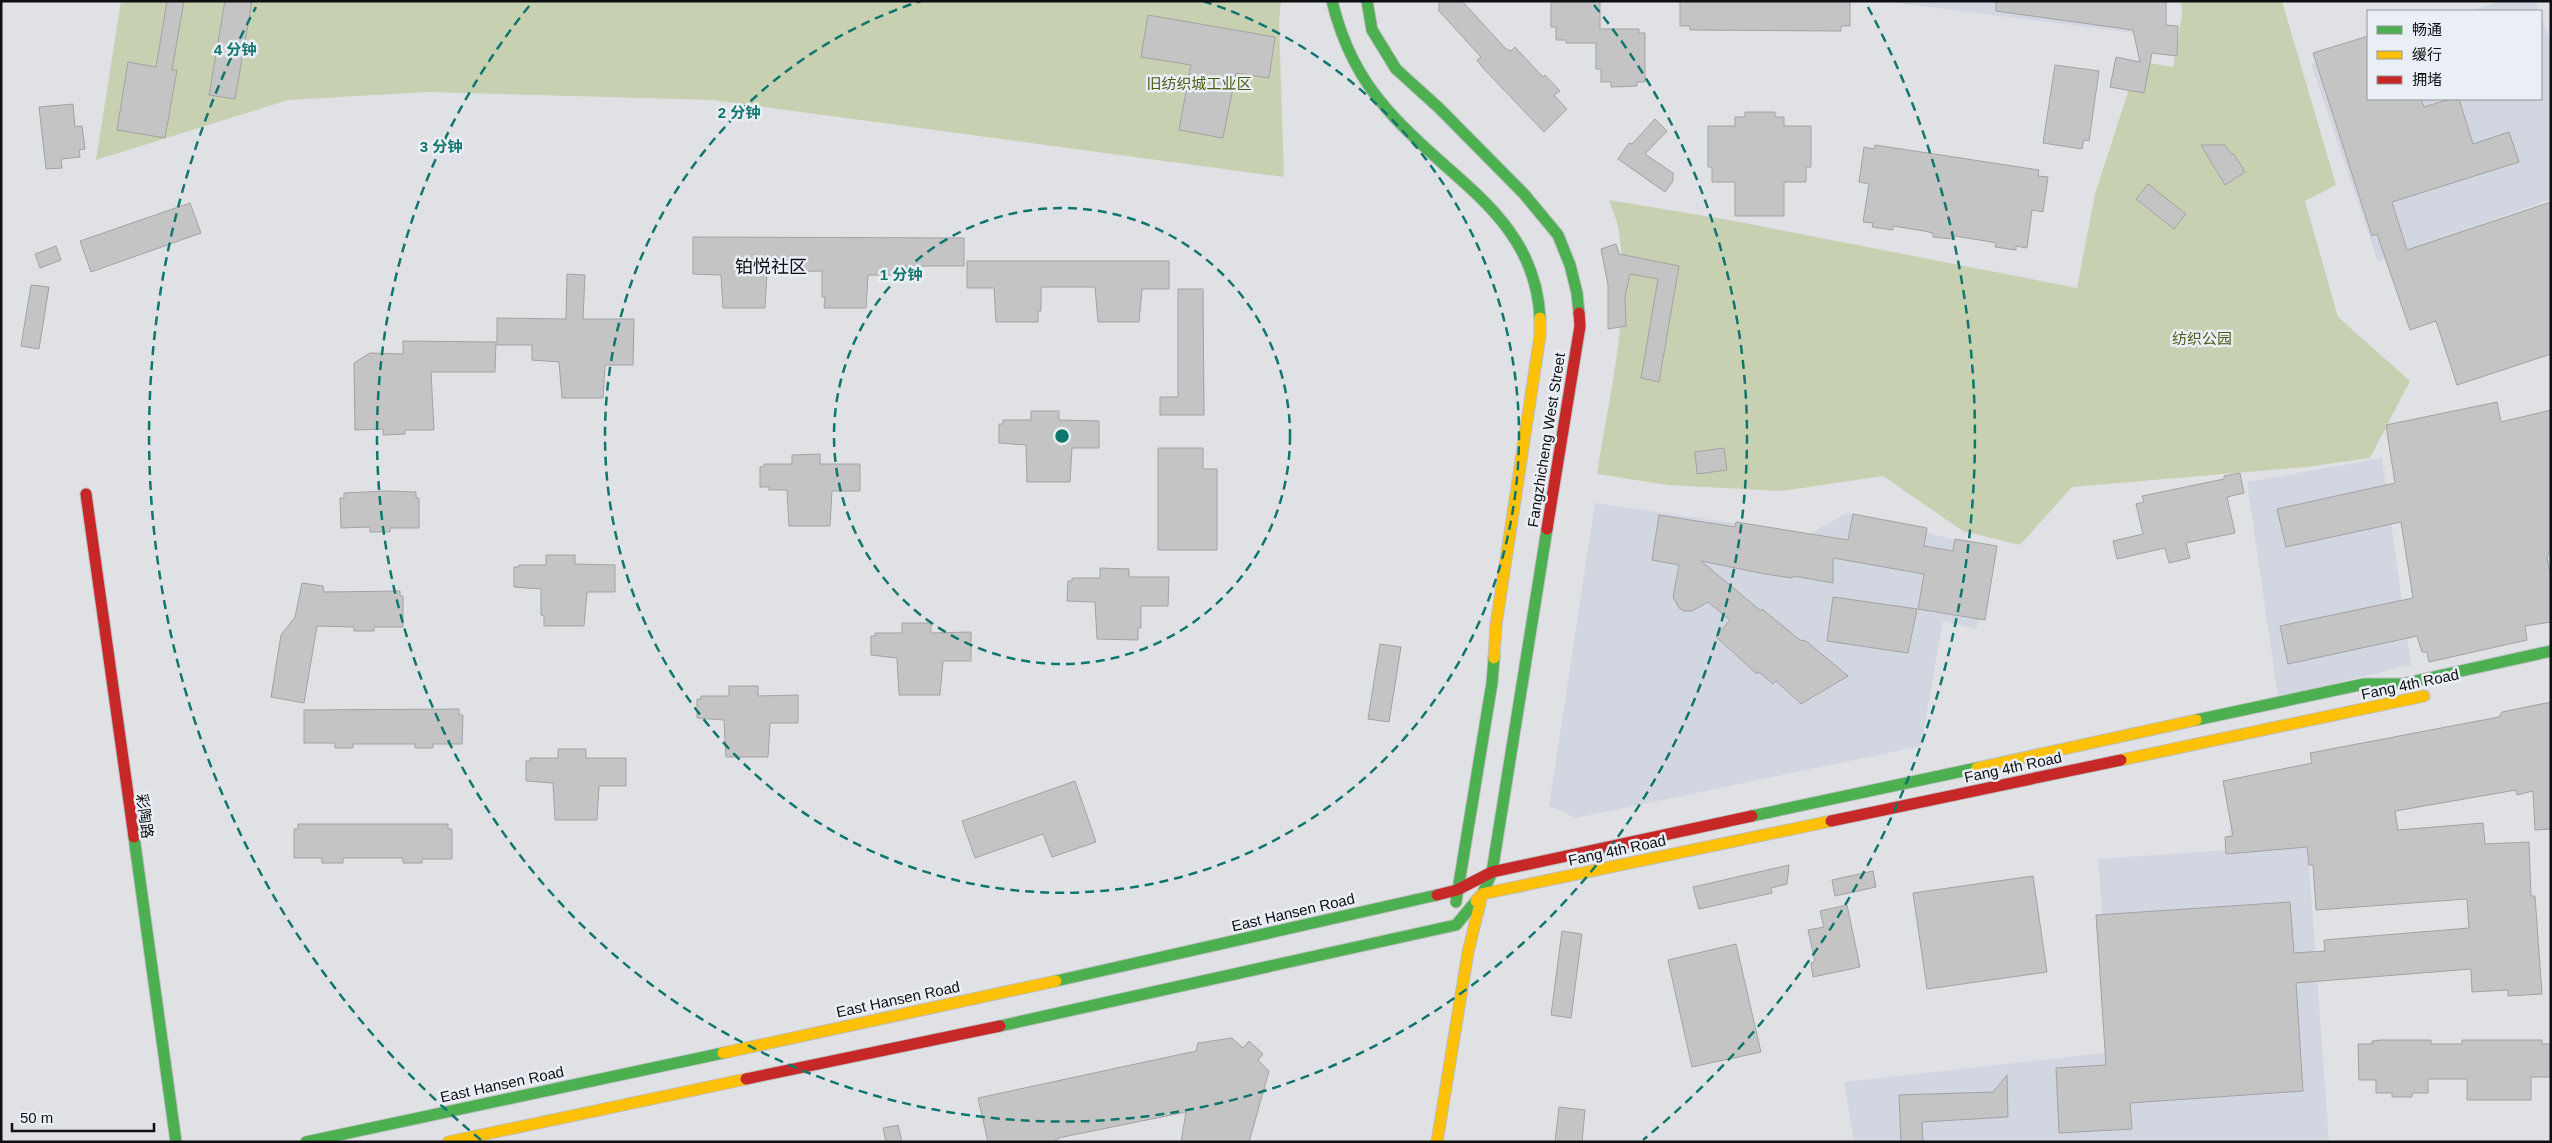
<svg xmlns="http://www.w3.org/2000/svg" width="2552" height="1143" font-family="Helvetica,'Noto Sans SC',sans-serif">
<style>
.built{fill:#d2d6e0}
.green{fill:#c7d1b2}
.building{fill:#c5c4c5;stroke:#a3a2a3}
.lines{fill:none;stroke-linecap:round;stroke-linejoin:round}
.fast-casing{stroke:#bdbec1;stroke-width:13}
.slow-casing{stroke:#bdbec1;stroke-width:13}
.jam-casing{stroke:#bdbec1;stroke-width:13}
.fast{stroke:#4caf50;stroke-width:11}
.slow{stroke:#ffc107;stroke-width:11}
.jam{stroke:#c62828;stroke-width:11}
.ring{fill:none;stroke:#0f766e;stroke-width:2.5;stroke-dasharray:9 6}
.labels{text-anchor:middle;dominant-baseline:central;stroke-width:5;stroke-linejoin:round;paint-order:stroke}
.park-label{font-size:15px;fill:#4a5b15;stroke:#eaeef5}
.street-label{font-size:15px;fill:#0e0f12;stroke:#eaeef5}
.quarter-label{font-size:18px;fill:#0e0f12;stroke:#eaeef5}
.centre{fill:#0f766e;stroke:#eaeef5;stroke-width:2.5}
.ring-label{font-size:15px;text-anchor:middle;font-weight:bold;fill:#0f766e;stroke:#eaeef5;stroke-width:5;stroke-linejoin:round;paint-order:stroke}
</style>
<rect width="100%" height="100%" fill="#e0e1e5"/>
<path class="built" d="M1882,1H2133V33Z
M2501,1H2535L2539,11H2471Z
M2541,16L2551,42V199L2378,262L2311,64L2368,45V99H2541Z
M2382,458L2411,665L2278,697L2247,482Z
M1595,503L1810,534L1846,513L1997,550L1976,629L1943,621L1921,746L1576,818L1549,806Z
M2306,823L2329,1142H1854L1844,1082L2112,1052L2098,859L2230,850L2229,829Z"/>
<path class="green" d="M121,1H1281L1279,22L1284,177L712,100L427,92L288,100L96,160Z
M2181,1H2282L2336,185L2305,201L2338,317L2410,381L2370,458L2307,467L2072,487L2020,545L1963,531L1883,476L1782,491L1668,485L1597,474C1609,396 1631,312 1619,232C1618,222 1612,210 1609,200L1729,220L2077,288L2095,194L2138,61L2173,67L2182,15Z"/>
<path class="building" d="M167,1H184L172,70H177L165,138L117,130L128,62L156,67Z
M225,1H252L235,99L209,95Z
M1439,1H1462L1506,49L1511,51L1515,47L1543,77L1545,75L1560,91L1554,95L1567,109L1544,132L1484,69L1477,60L1481,57L1439,11Z
M1555,1H1600V29H1639V33H1645V82H1637V86L1611,87V82H1601V69H1596V43H1566V40H1556V27H1551V3Z
M1680,1H1850V26H1841V31L1690,30V26H1680Z
M1996,1H2166V25L2178,26L2177,56L2152,53L2144,93L2110,87L2116,57L2140,62L2133,30L1996,11Z
M1148,15L1275,37L1269,78L1236,73L1223,138L1179,130L1191,65L1141,57Z
M2368,36V99H2421L2424,107L2450,99H2459L2473,144L2509,132L2519,162L2392,202L2407,250L2551,202V354L2457,385L2436,321L2410,330L2377,234L2372,236L2313,53Z
M2055,65L2099,71L2089,141L2084,140L2082,149L2043,143Z
M73,104L75,127L82,126L85,149L79,150L80,157L61,159L62,168L46,169L39,107Z
M1745,112H1775V117H1784V126H1811V167H1806V182H1784V216H1735V182H1712V167H1708V126H1735V117H1745Z
M1655,119L1667,131L1645,154L1673,173V181L1665,192L1618,159L1629,143L1632,144Z
M1875,145L2039,170L2038,176L2048,177L2043,212L2032,210L2027,248L2016,246V250L1995,247L1996,243L1986,241L1954,236L1953,239L1933,237V233L1924,231L1893,226V230L1872,227L1873,223L1863,222L1869,184L1859,182L1864,147L1874,149Z
M2201,145H2225L2231,154H2234L2245,172L2225,185Z
M2148,184L2186,214L2174,229L2136,199Z
M190,203L201,233L91,272L80,241Z
M693,237L964,238V266H896V275H868L866,308H824L825,297H822V271L767,272L765,308H723L721,275L693,274Z
M1616,244L1619,254L1679,266L1659,382L1641,378L1658,279L1630,274L1625,297L1626,326L1608,329V285L1601,249Z
M56,246L61,260L40,268L35,254Z
M967,261H1169V289H1142L1139,322H1098L1095,287H1041V311H1038V322H996L994,288H967Z
M567,274L585,275L583,319H634L633,365H605L603,398H562L559,362L532,360V345H497V318L566,319Z
M31,285L49,287L39,349L21,346Z
M1178,289H1203L1204,415H1160V397H1178Z
M403,341L496,342L495,372H431L434,430H405V434L383,435V429L355,430L354,363L370,353L403,354Z
M2497,402L2501,422L2551,410V548L2547,558L2551,577V622L2525,626L2527,640L2429,662L2427,652H2422L2417,636L2288,664L2280,626L2413,598L2401,522L2286,547L2277,509L2395,483L2386,425Z
M1031,411H1059V420L1099,421V448H1072L1070,482H1027L1026,445L999,443V424H1003V420H1031Z
M1158,448H1203V469H1217V550H1158Z
M1724,448L1727,470L1697,474L1695,452Z
M820,454V464H860V491H832L830,526H789L787,490H769V487H760V467H764V464H792V455Z
M2240,473L2244,493L2227,497L2235,533L2186,543L2190,558L2169,563L2165,548L2117,559L2113,541L2143,534L2136,504L2144,502L2142,496L2224,479V476Z
M387,491L416,492V498H419V528H390V532H370V527L341,528L340,498H344V493Z
M1853,514L1927,528L1924,546L1953,551L1955,539L1997,546L1985,620L1918,609L1924,574L1833,558V583L1794,576L1792,578L1765,574L1701,561L1761,611L1762,609L1800,640L1806,641L1848,676L1801,704L1776,681L1773,684L1759,672L1757,674L1716,637L1730,620L1708,602L1692,611H1684L1679,608L1673,597L1679,565L1652,560L1659,515L1735,527L1736,522L1848,540Z
M546,555H575V564L615,565V592H587L584,626H544V616L541,615V589L514,587V567H519V565H546Z
M1100,568L1129,569V577H1169L1168,606H1141V628H1138V640L1097,639L1095,602L1067,601L1068,581H1072V578H1100Z
M302,583L323,586L324,592L400,591V596H403V627H374V631H354V627L317,626L304,703L271,697L281,635L295,617Z
M1833,597L1917,609L1908,653L1827,641Z
M902,623H931V633L971,632V661H943L940,695H899L897,658L871,655V636H875V633H902Z
M1380,644L1401,647L1389,722L1368,719Z
M729,686H758V696L798,695V723H770L768,757H726L724,720L697,718V699H701V696H729Z
M2551,702V829L2535,830L2533,791L2517,795L2516,790L2395,811L2398,830L2483,823L2485,844L2529,842L2531,896H2535L2542,994L2508,996V990L2472,992L2471,969L2296,983L2303,1091L2130,1103L2132,1129L2059,1133L2056,1068L2106,1065L2096,915L2290,902L2294,953L2325,951L2324,940L2469,928L2467,899L2316,910L2313,865H2309L2307,847L2226,854L2225,837L2233,836L2223,781L2312,763L2310,753L2499,717L2502,712Z
M459,709V715H463L462,744H433V748H415V744H353V748H335V743H304V710Z
M558,749H586V758H626V786H599L597,820H555L553,783L526,781V761H530V758H558Z
M1075,781L1096,842L1052,857L1043,834L975,858L962,821Z
M298,824H448V829H452V859H422V863H403V858H343V863H322V858H294V829H298Z
M1789,865L1787,884L1771,888L1772,893L1699,909L1693,887Z
M1873,871L1876,887L1835,896L1832,880Z
M2033,876L2047,972L1927,989L1913,893Z
M1847,905L1860,967L1813,977L1811,963L1815,961L1808,930L1824,927L1820,911Z
M1562,931L1582,934L1571,1018L1551,1015Z
M1736,944L1761,1052L1692,1067L1668,960Z
M1232,1038L1243,1048L1249,1041L1263,1054L1258,1060L1269,1071L1249,1142H1181L1186,1112L1058,1138V1140L1050,1142H988L978,1098L1196,1051L1198,1043Z
M2381,1040H2431V1044H2462V1040H2542V1044H2551V1077H2531V1100H2467V1079H2428V1093H2412V1097H2392V1093H2376V1080H2359L2358,1044H2372V1041Z
M2007,1075L2008,1117L1922,1122L1923,1142H1901L1899,1095L1993,1092Z
M1559,1107L1585,1110L1582,1142H1555Z
M898,1125L902,1142H886L883,1128Z"/>
<g class="lines">
<g class="fast-casing">
<path id="fast" d="M1332,1C1342,42 1358,76 1386,108C1446,179 1535,215 1540,318
M1367,1L1372,30L1396,69L1439,108L1524,194L1558,235L1570,265L1577,293L1579,313
M2196,720L2364,684H2402L2551,651
M1752,816L1977,768
M134,837L176,1142
M1482,895L1492,872L1547,529
M1456,902L1492,683L1494,658
M1056,981L1437,895
M1000,1026L1456,925L1476,901
M306,1142L723,1053"/>
</g>
<g class="slow-casing">
<path id="slow" d="M1494,658L1496,625L1540,336V318
M2121,760L2424,696
M1977,768L2196,720
M1476,901L1482,894L1831,821
M723,1053L1056,981
M448,1142L746,1079
M1437,1142L1468,952L1482,895"/>
</g>
<g class="jam-casing">
<path id="jam" d="M86,494L134,837
M1547,529L1580,326L1579,313
M1831,821L2121,760
M1437,895L1457,890L1492,872L1752,816
M746,1079L1000,1026"/>
</g>
<use href="#fast" class="fast"/>
<use href="#slow" class="slow"/>
<use href="#jam" class="jam"/>
</g>
<g class="ring">
<circle cx="1062" cy="436" r="228"/>
<path d="M1203 1A457 457 0 1 1 921 1"/>
<path d="M1594 5A685 685 0 1 1 530 5"/>
<path d="M481 1140A913 913 0 0 1 256 7M1868 7A913 913 0 0 1 1643 1140"/>
</g>
<g class="labels">
<g class="park-label">
<text x="1199" y="83">旧纺织城工业区</text>
<text x="2202" y="338">纺织公园</text>
</g>
<g class="street-label">
<text transform="translate(1546 440) rotate(-81)">Fangzhicheng West Street</text>
<text transform="translate(2410 684) rotate(-12)">Fang 4th Road</text>
<text transform="translate(2013 767) rotate(-12)">Fang 4th Road</text>
<text transform="translate(145 816) rotate(82)">彩陶路</text>
<text transform="translate(1617 850) rotate(-12)">Fang 4th Road</text>
<text transform="translate(1293 912) rotate(-13)">East Hansen Road</text>
<text transform="translate(898 999) rotate(-12)">East Hansen Road</text>
<text transform="translate(502 1084) rotate(-12)">East Hansen Road</text>
</g>
<g class="quarter-label">
<text x="771" y="267">铂悦社区</text>
</g>
</g>
<circle cx="1062" cy="436" r="8" class="centre"/>
<g class="ring-label">
<text x="235" y="55">4 分钟</text>
<text x="739" y="118">2 分钟</text>
<text x="441" y="152">3 分钟</text>
<text x="901" y="280">1 分钟</text>
</g>
<rect width="2552" height="1143" fill="none" stroke="#0e0f12" stroke-width="5"/>
<rect x="2367" y="10" width="175" height="90" fill="#eaeef5" stroke="#92959a"/>
<rect x="2377" y="26" width="25" height="8" fill="#4caf50" stroke="#92959a"/>
<text x="2412" y="35" font-size="15" fill="#0e0f12">畅通</text>
<rect x="2377" y="51" width="25" height="8" fill="#ffc107" stroke="#92959a"/>
<text x="2412" y="60" font-size="15" fill="#0e0f12">缓行</text>
<rect x="2377" y="76" width="25" height="8" fill="#c62828" stroke="#92959a"/>
<text x="2412" y="85" font-size="15" fill="#0e0f12">拥堵</text>
<path d="M12 1123v8h142v-8" fill="none" stroke="#0e0f12" stroke-width="2.5"/>
<text x="20" y="1123" font-size="15" fill="#0e0f12" stroke="#eaeef5" stroke-width="4" paint-order="stroke">50 m</text>
</svg>
